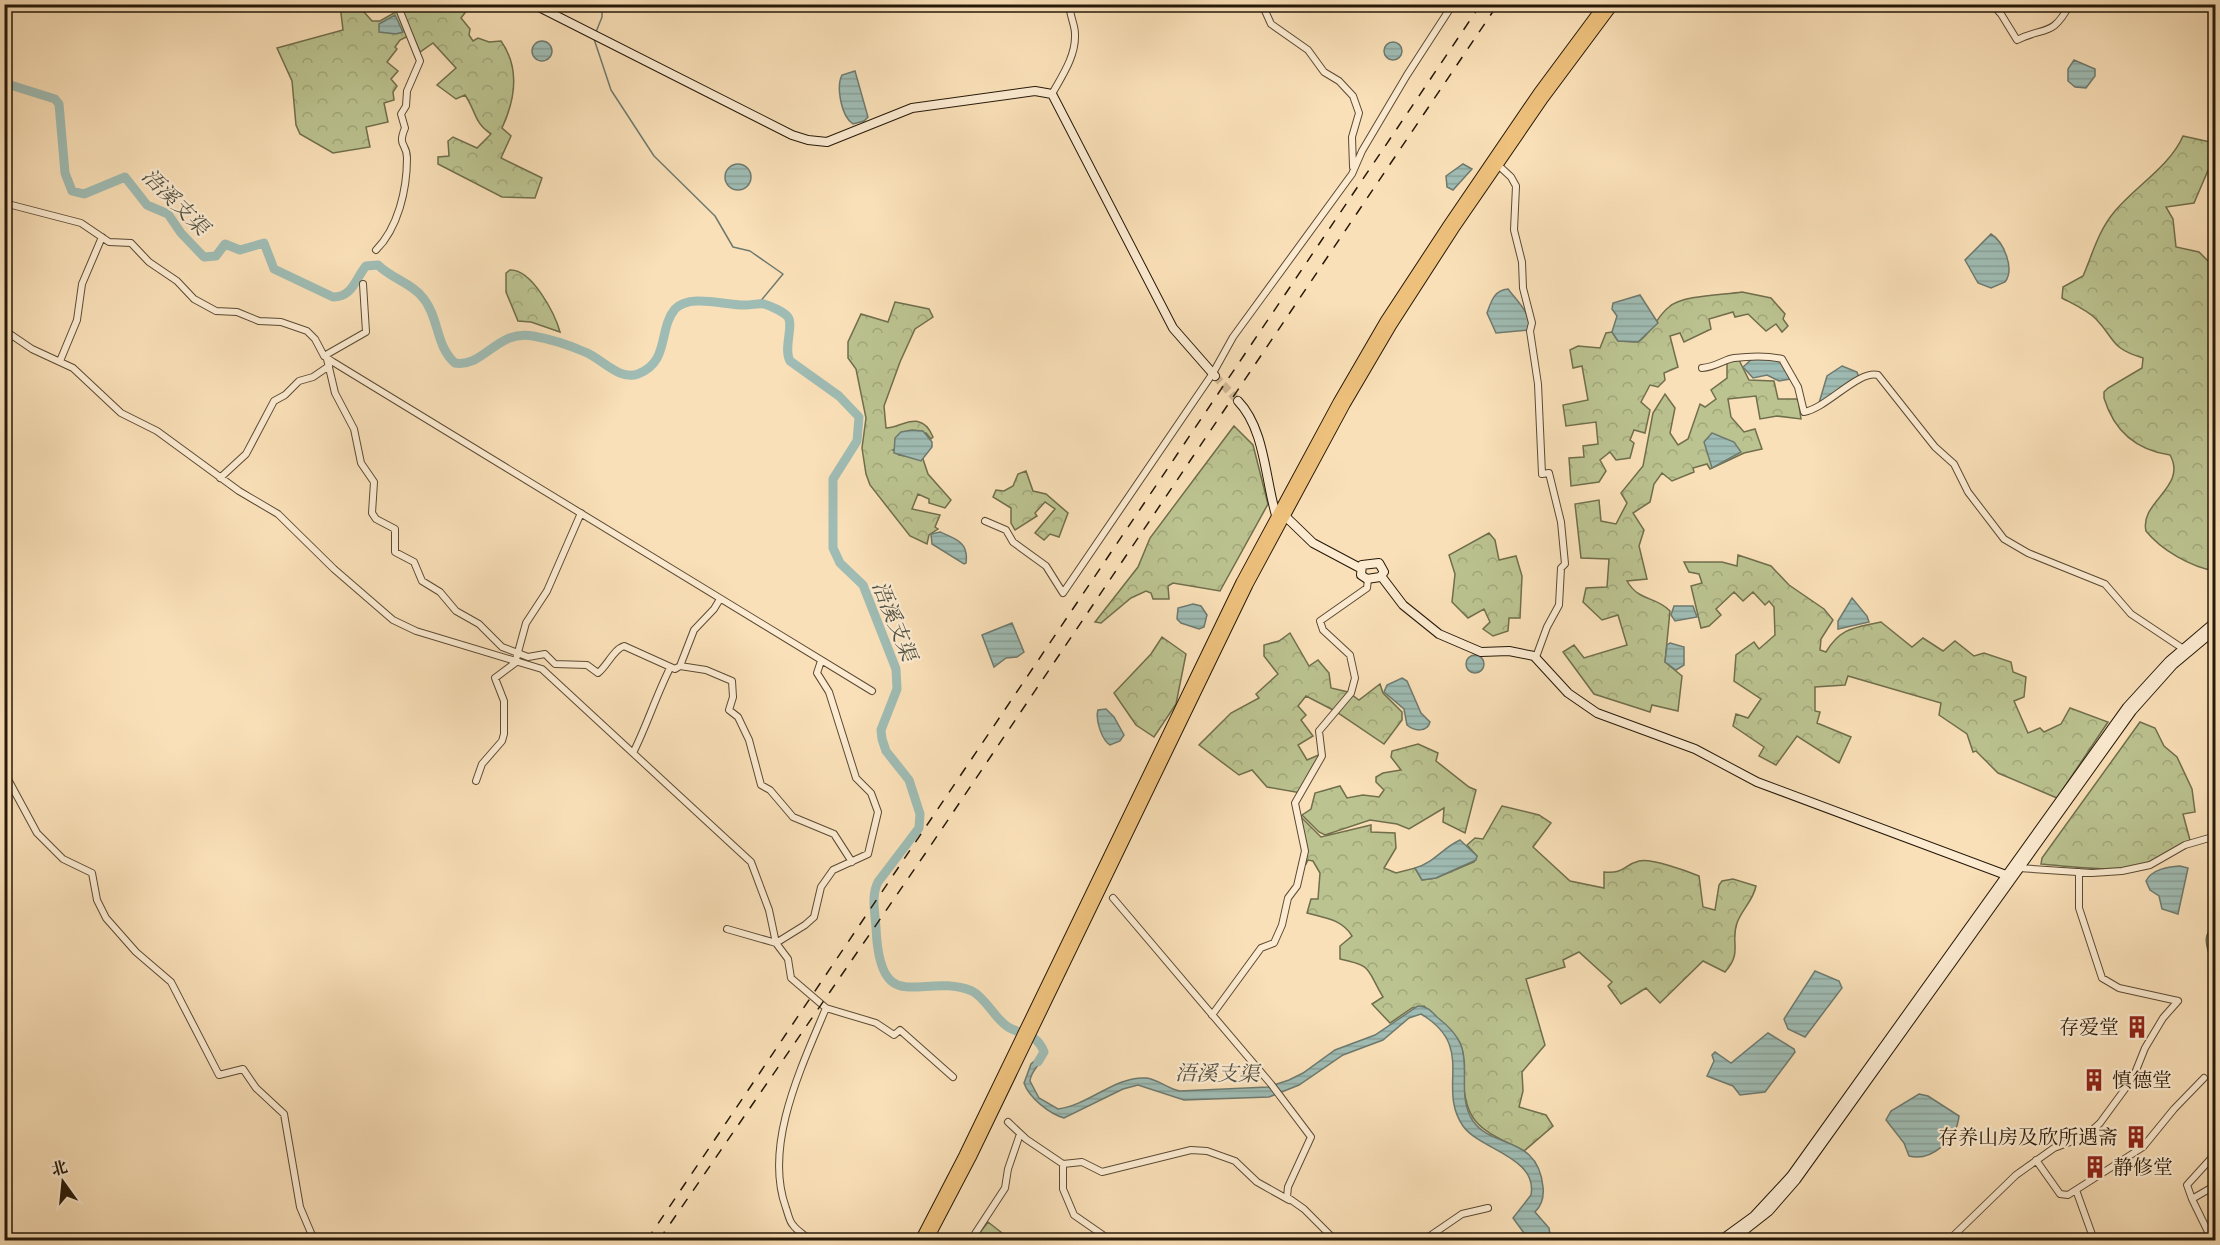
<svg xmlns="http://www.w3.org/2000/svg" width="2220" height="1245" font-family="Cardo,'Noto Serif SC',serif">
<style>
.forest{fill:url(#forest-crowns);stroke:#706e4c;stroke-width:1.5}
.water{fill:url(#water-rules);stroke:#6e7a6f;stroke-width:1.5}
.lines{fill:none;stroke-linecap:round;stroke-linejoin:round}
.stream{stroke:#6e7a6f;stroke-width:1.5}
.river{stroke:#9fbcb4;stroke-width:9}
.secondary-tunnel{stroke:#cfb895;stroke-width:8;stroke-dasharray:8 4;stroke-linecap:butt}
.street-casing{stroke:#5a4a34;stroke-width:8}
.secondary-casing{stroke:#251808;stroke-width:10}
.primary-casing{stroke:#251808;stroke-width:11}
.street{stroke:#fcebd1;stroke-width:6}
.secondary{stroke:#fcebd1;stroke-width:8}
.primary{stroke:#edc07c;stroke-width:9}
.rail{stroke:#251808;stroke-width:1.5;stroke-dasharray:10 10;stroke-linecap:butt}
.labels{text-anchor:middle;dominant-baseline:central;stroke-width:4.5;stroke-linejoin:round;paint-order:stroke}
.poi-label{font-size:20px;fill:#251808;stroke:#fcebd1;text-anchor:end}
.water-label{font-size:21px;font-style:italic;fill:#505144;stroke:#fcebd1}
</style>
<defs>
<pattern id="forest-crowns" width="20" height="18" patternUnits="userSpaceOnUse" patternTransform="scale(1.5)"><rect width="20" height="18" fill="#bbc390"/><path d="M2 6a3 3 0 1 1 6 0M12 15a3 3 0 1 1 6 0" fill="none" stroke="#a1a77b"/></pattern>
<pattern id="water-rules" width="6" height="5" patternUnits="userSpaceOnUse" patternTransform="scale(1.5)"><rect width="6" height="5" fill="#9fbcb4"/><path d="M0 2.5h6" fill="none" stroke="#89a199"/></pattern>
</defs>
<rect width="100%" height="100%" fill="#fae0b8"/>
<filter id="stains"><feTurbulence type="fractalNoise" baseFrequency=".00333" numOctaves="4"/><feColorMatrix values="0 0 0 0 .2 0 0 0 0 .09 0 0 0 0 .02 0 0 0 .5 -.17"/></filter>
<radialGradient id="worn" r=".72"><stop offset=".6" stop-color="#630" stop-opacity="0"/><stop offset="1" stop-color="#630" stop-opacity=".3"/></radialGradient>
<path class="forest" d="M340,5H370L364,12L372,21H380L408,5H471L461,18L470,29L469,35L473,41L478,38L489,42L501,41C520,68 515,100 502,128L511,136L501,158L542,178L535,198L502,197L438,164V157L449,156L448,141L453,137L477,148L491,134C474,123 476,111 465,95L456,99L437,85L456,68L433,43L420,52L412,34L400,40L395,47L397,49L387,62L398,71L391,79L397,86L393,92L394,100L384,103L388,122L366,127L370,147L333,153L300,134L296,125L292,81L277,48L343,30Z
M2183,136L2215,143V154L2194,203L2166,207L2173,219L2176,247L2199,252L2215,268V571C2191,567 2161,550 2146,531C2139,502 2188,487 2170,455C2136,450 2114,431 2104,398V392L2108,388L2142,368L2143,358C2110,348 2116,340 2096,319C2087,310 2073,304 2062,298L2063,287L2083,276C2093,253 2098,231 2115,211C2136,186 2170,166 2183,136Z
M510,270C532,269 555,314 560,332L531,322L518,321L506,292V273Z
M1742,292L1771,298L1785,314L1783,319L1788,326L1782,332L1776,324L1766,331L1748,314L1735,317L1733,312L1709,319L1711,329L1684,342L1680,333L1670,336L1678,367L1664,373L1665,380L1658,387L1650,385L1641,402L1650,410L1645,433L1634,430L1630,440L1634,443L1630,458L1616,460L1610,452L1600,460L1606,471L1599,482L1571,486L1569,458L1584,457L1583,446L1598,444L1596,422L1566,426L1563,405L1588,400L1582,366L1573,368L1570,350L1578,346L1600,348L1606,333L1612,332L1618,341L1638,342C1652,333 1657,316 1669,307C1682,295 1723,295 1742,292Z
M895,302L929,309L933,317L915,329L900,362L884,406L886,428C901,428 921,408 933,437L931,439L926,433L893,450L899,455L923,459L928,474L951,500L945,508L929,503V499L918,494L912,509L940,515L935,527L938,529L929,535L927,544L910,536L870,485L866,474L862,448L866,418L856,369L848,358V342L861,314L888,322Z
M1739,360L1749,380L1774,381L1778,399H1798L1801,419L1777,416L1760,419L1756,396L1728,399L1731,417L1744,432L1755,429L1762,449L1744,453L1710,469L1707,464L1693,468L1694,472L1672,481L1662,473L1654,484L1650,502L1633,513L1644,530L1639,546L1647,579L1627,581C1639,602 1656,596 1670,611L1665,662L1682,676L1678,711L1652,705L1650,712L1594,694L1563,652L1574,645L1584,658L1627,645L1618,615L1602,620L1583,602L1586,588L1607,587L1609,559L1581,558L1575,504L1599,500L1601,521L1616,524L1627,503L1621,493L1643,466L1653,413L1665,394L1675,408L1670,433L1678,445L1688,439L1700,404L1705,407L1716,399L1711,390L1727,378V363Z
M1234,426L1253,445L1268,504L1220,591L1173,583L1168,586L1169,599H1153L1151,593L1146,591L1131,598L1101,623L1095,622L1138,567L1150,538Z
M1026,471L1033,491L1046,494L1068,513L1059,537L1050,534L1044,540L1035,533L1055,509L1045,502L1035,513L1037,516L1015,530L1011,523V508L993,497L996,490L1004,491L1013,486L1018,474Z
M1489,533L1495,540L1499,560L1516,556L1522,576L1520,618H1509L1508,631L1493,636L1483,629L1490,622L1484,609L1468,618L1452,602L1455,574L1449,555Z
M1738,555L1771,566L1789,585L1824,609L1833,620L1821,639L1820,650L1826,652C1841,627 1855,628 1881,622L1912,647L1923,638L1943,651L1955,641L1974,656L1984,653L2011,662L2013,672L2026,677L2024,697L2014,701L2028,733L2040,728L2044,732L2061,724L2070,708L2108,722L2057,798L1998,773L1976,751L1973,752L1967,734L1939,715L1941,703L1848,676L1845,685L1815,687V711L1820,712L1817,723L1851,737L1839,763L1797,736L1776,765L1759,756L1764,747L1733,726L1736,714L1748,718L1761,699L1734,681L1736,655L1754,642L1759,649L1775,635L1774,607L1769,601L1765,605L1753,592L1743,601L1734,592L1716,609L1721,615L1709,626L1701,628L1691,586L1702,583L1699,574L1689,572L1684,562H1722L1737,566Z
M1290,633L1309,666L1318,660L1329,673L1331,688L1348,692L1359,700L1380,684L1383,693L1402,712V720L1384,744L1335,711L1306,696L1298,706L1306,715L1301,720L1313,736L1298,745L1307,760L1321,754L1311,769L1301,793L1267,787L1252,770L1239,775L1199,745L1231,713L1259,698L1256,694L1278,674L1264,656V645L1279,641Z
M1162,637L1186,654L1176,704L1154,737L1136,725L1114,693L1151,654Z
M2140,722L2155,728L2164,746L2177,757L2192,789L2195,812L2183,814L2190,840C2175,848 2160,859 2144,864C2111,873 2075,867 2041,864L2042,858Z
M1418,744L1438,753L1436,761L1469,787L1476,790L1465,833L1443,822L1444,808L1409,829L1397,824L1370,820L1325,835L1319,832L1302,815L1311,809L1315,793L1340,786L1347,798L1363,795L1379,797L1384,790L1376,782V777L1383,773L1401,770L1391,757L1392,751Z
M1502,806L1539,815L1551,823L1533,847L1570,881L1604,888V872C1625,874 1623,865 1639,861C1651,858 1687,871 1699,876L1703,907L1715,910L1719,885L1722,881L1733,879L1756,886C1753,901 1742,909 1737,923C1730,943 1743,952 1725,972L1703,961L1660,1003L1646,988L1621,1004L1608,986L1612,982L1579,952L1563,960L1565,967L1526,979L1545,1045L1522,1072L1523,1091L1519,1107L1546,1115L1553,1126L1524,1151C1483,1130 1464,1126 1463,1075C1462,1064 1465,1053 1460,1043C1452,1029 1435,1017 1424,1006L1412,1008L1390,1023L1372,1004L1383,997C1366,969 1374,966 1340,959V946L1352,936C1342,919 1324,918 1307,913L1311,899H1318L1320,873L1313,861L1308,860L1306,864L1302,862L1301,817L1321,837L1371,825V832L1395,833L1396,848L1384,868L1396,873L1415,868L1422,880L1436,878L1474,862L1477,856L1467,845L1475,838L1483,839Z
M2215,926V959L2211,961C2207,946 2201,935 2215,926Z
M988,1222L1011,1240H974Z"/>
<path class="water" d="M395,15L403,32L396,34L379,32V24Z
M532 51a10 10 0 1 1 20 0a10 10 0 1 1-20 0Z
M1384 51a9 9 0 1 1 18 0a9 9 0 1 1-18 0Z
M2074,60L2095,69V76L2086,88L2075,87L2068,81V69Z
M855,71L868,117L864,121L853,124C841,116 836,87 842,75Z
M725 177a13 13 0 1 1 26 0a13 13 0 1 1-26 0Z
M1463,164L1472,169L1453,190L1447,187L1446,176Z
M1991,234C2004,242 2015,269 2005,282L1991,288L1978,283L1965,260Z
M1508,289C1517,301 1533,315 1528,330L1496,333L1487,313C1491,302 1494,290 1508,289Z
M1640,295L1658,323L1638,342L1618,341L1612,332L1617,316L1612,309L1613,303Z
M1752,359H1779L1791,379L1779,381L1767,375L1753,378L1743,367Z
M1842,366L1857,372L1859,378L1819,403L1827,376Z
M912,430L923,431L932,442V447L921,461L894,453L895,438L901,432Z
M1712,433L1734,442L1741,452L1712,468L1704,442Z
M940,532C957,539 969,543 966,563L964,564L932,544L931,534Z
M1852,598L1867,616L1869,622L1838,629V621Z
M1193,604L1201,606L1207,615L1204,627L1199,629L1181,623L1177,619L1178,608Z
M1674,606H1693L1697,617L1675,621L1671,615Z
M1012,623L1024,652L1017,657L1006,658L994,667L982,635Z
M1670,643L1684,647V665L1676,670L1665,662L1667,645Z
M1466 664a9 9 0 1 1 18 0a9 9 0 1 1-18 0Z
M1402,678L1407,681L1421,713L1430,722C1427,733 1414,731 1407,725L1404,709L1384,692L1387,685Z
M1106,709L1114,717L1124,735L1120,741L1110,745C1102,740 1095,720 1098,710Z
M1460,840L1477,856L1476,860L1436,878L1422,880L1415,868C1435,862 1441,849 1460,840Z
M2180,866L2188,868L2178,914L2162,909L2159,896L2150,890L2146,881C2152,869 2168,867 2180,866Z
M1815,971L1839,981L1842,988L1805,1037L1788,1029L1784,1019Z
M1418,1006C1427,1006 1431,1011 1437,1017C1446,1024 1457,1035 1461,1045C1470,1069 1457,1096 1473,1121C1492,1149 1538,1135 1543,1187C1544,1196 1542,1205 1535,1212L1549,1228L1551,1240H1529L1513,1218L1531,1195C1538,1157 1480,1150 1463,1126C1436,1087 1477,1047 1421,1014L1409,1018L1383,1040L1343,1055L1299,1085L1269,1097L1184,1100L1138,1085L1123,1089L1064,1118C1050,1114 1029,1098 1024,1083L1031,1064L1046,1051C1044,1063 1031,1068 1030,1081L1039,1098L1058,1109C1089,1105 1115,1076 1146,1078C1158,1079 1168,1089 1180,1091L1268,1087L1289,1080L1303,1073L1335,1050L1375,1035Z
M1768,1033L1794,1049L1795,1052L1765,1092L1740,1095L1733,1086L1707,1076L1714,1061L1712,1055L1715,1052L1731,1063Z
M1919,1094L1928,1096L1959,1116C1957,1139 1931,1162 1909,1156L1904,1143L1886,1120L1891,1111Z"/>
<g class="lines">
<path class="stream" d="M596,32L602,17V4
M594,39L611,90L654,156L715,216L733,247L750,251L783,274L759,303"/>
<path class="river" d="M4,83L55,99L59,104L65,173L72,191L84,194L125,177L147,205L168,214L181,233L204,257L216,256L225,244L240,250L264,243L274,269L333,297C353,297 355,279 366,266L378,265C392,279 412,283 424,299C439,318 436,347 455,363C484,368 497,329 533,336C550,339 569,345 585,352C601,358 619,381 638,374C670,362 658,329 675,309C690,293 727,306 746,305C752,305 758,303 764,304C771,306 784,312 788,317C794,326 783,348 790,361L839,396L859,417L857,441L833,479V548L840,563L863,585L896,669L897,689L881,730L882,739L886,751L909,780L920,814L919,828L878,882C871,896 875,912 876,928C880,1021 922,971 972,991C986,998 994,1018 1008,1027C1022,1035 1037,1033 1044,1052L1038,1062"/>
<path class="secondary-tunnel" d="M1215,376L1238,401"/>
<g class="street-casing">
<path id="street" d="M1262,4L1271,24L1308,50L1324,72L1339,81L1353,96L1359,113L1352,137L1353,167
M1992,4L2001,14L2017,40C2045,26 2052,38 2070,4
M1052,94C1062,76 1076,56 1075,34C1075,26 1071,18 1070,10L1080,4
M1498,165L1511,177L1516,186L1514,230L1522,262L1523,288L1532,323L1530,331L1538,384L1542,474L1549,473L1561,522L1565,564L1561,568L1559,605L1547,627L1536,657
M4,203L81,223L109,242L131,243L149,262L177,281L194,299L216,311L237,312L259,321L281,322L307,331L315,339L324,356L333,362L872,691
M376,250C398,228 407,190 407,158C407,143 397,147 405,128L401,114L406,106L407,91L420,61L397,4
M4,330L32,349L73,368L121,413L157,431L239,491L278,514L334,569L393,620L416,631L542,669L751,862L769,910L776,943L788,959L791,978L826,1008C802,1066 763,1145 786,1208C788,1213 789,1221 793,1225C797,1231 805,1235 810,1240
M324,356L366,332L363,284
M327,359L335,393L354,429L361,463L374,482L372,513L376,519L395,529V552L414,562L422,581L440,592L456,611L479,624L502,647L528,657L545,654L555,664L587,665L598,673C607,666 614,649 624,646L675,669L680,666L694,630L714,609L720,599
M60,361L77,320L82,284L102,237
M1702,368C1716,367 1725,359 1734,358C1750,356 1766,355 1782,359L1798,387L1804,412C1827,408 1858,370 1878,375L1935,447L1954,464L1968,492L2004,539L2028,553L2105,584L2131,614L2182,648
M220,478L246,454L274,401L285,395L299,381L313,377L329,366
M985,521L1006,530L1013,542L1046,566L1063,593L1213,373L1233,337L1352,174L1362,151L1407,75L1453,4
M680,666L706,670L732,681L733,697L729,710L738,717L749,740L761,785L770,790L793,817L834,834L852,862
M633,753C647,725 656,696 670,668
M4,772L37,833L63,859L92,873L97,900L106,918L136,952L171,982L219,1075L243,1069L256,1088L284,1114L300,1207L314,1240
M476,781L482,764L502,741L504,734V701L495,678L515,663L526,623L547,591L581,513
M2019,868L2092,873L2122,871L2150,865L2185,845L2216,836
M2079,872V908L2102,978L2119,988L2178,1001
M1113,898L1271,1084L1311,1137L1288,1187L1287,1197L1304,1209L1335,1240
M727,929L776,943L805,925L814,917L821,887L833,870L868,854L878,812L871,793L856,778L829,692L817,673L821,661
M826,1008L876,1023L894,1035L900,1030L953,1077
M1212,1015L1261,948L1274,943L1282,925L1288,898L1297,886L1305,851L1295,803L1322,756L1319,731L1351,693L1355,678L1350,655L1323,630L1320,621L1367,588L1368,579
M1008,1122L1026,1139L1063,1164V1189L1074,1215L1110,1240
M2036,1160L2060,1194L2068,1195L2143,1147L2174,1109L2204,1078
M1063,1164L1082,1162L1102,1172L1191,1150L1207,1151L1235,1161L1257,1182L1289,1200
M2076,1190L2094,1240
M2192,1199L2187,1185L2216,1153
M971,1240L1005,1188L1008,1169L1020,1134
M1424,1240L1462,1214L1488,1208
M1949,1240L2016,1175L2054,1148L2086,1136L2100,1123L2133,1078L2145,1048L2163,1018L2178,1001
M2212,1240L2192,1199L2216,1185"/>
</g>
<g class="secondary-casing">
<path id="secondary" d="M533,4L792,135L808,140L827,142L912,108L1035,91L1052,94L1173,328L1215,376
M1238,401C1265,429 1265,479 1276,515
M1284,515L1313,543L1360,568
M1379,563L1384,572L1380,577L1367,579L1361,575L1362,565Z
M1381,576L1403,605L1439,634L1481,652L1509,651L1534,656L1568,693L1597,713L1695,749L1757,782L2006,875
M1743,1233L1749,1240
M1721,1240L1754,1216L1791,1176L2127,707L2169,661L2216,621
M1732,1240L1769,1211L1796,1180L2132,711L2173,665L2216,629"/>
</g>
<g class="primary-casing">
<path id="primary" d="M920,1240L964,1155L1241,582L1338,402L1385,321L1448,225L1538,93L1604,4
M928,1240L971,1158L1248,585L1345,405L1392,325L1454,229L1544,98L1614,4"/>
</g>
<use href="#street" class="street"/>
<use href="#secondary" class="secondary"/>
<use href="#primary" class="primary"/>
<path class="rail" d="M647,1240L1481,4
M659,1240L927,851L1498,4"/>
</g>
<defs>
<g id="building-bare" transform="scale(1.8)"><path d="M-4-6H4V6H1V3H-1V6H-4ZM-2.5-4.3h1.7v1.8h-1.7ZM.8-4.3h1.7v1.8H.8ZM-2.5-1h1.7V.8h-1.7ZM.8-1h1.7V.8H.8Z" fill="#8f2418" stroke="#fcebd1" stroke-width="2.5" paint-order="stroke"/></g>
</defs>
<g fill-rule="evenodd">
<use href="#building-bare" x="2137" y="1027"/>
<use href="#building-bare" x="2094" y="1080"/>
<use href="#building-bare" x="2136" y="1137"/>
<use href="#building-bare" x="2095" y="1167"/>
</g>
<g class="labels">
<g class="poi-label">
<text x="2119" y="1027">存爱堂</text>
<text x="2112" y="1080" text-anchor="start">慎德堂</text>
<text x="2118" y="1137">存养山房及欣所遇斋</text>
<text x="2113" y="1167" text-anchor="start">静修堂</text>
</g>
<g class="water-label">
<text transform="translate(175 202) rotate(45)">浯溪支渠</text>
<text transform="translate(894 621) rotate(68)">浯溪支渠</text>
<text transform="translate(1217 1074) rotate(1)">浯溪支渠</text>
</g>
</g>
<rect width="2220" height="1245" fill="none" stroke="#fae0b8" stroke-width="24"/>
<rect x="6" y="6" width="2208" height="1233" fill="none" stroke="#251808" stroke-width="3"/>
<rect x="12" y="12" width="2196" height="1221" fill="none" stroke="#251808" stroke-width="1.5"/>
<g transform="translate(63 1182) rotate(345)" stroke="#fcebd1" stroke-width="4.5" paint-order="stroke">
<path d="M0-4.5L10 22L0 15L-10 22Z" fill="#251808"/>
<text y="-9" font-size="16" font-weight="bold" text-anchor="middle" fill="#251808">北</text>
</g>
<rect width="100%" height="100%" filter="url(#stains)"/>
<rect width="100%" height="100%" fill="url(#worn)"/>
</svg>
